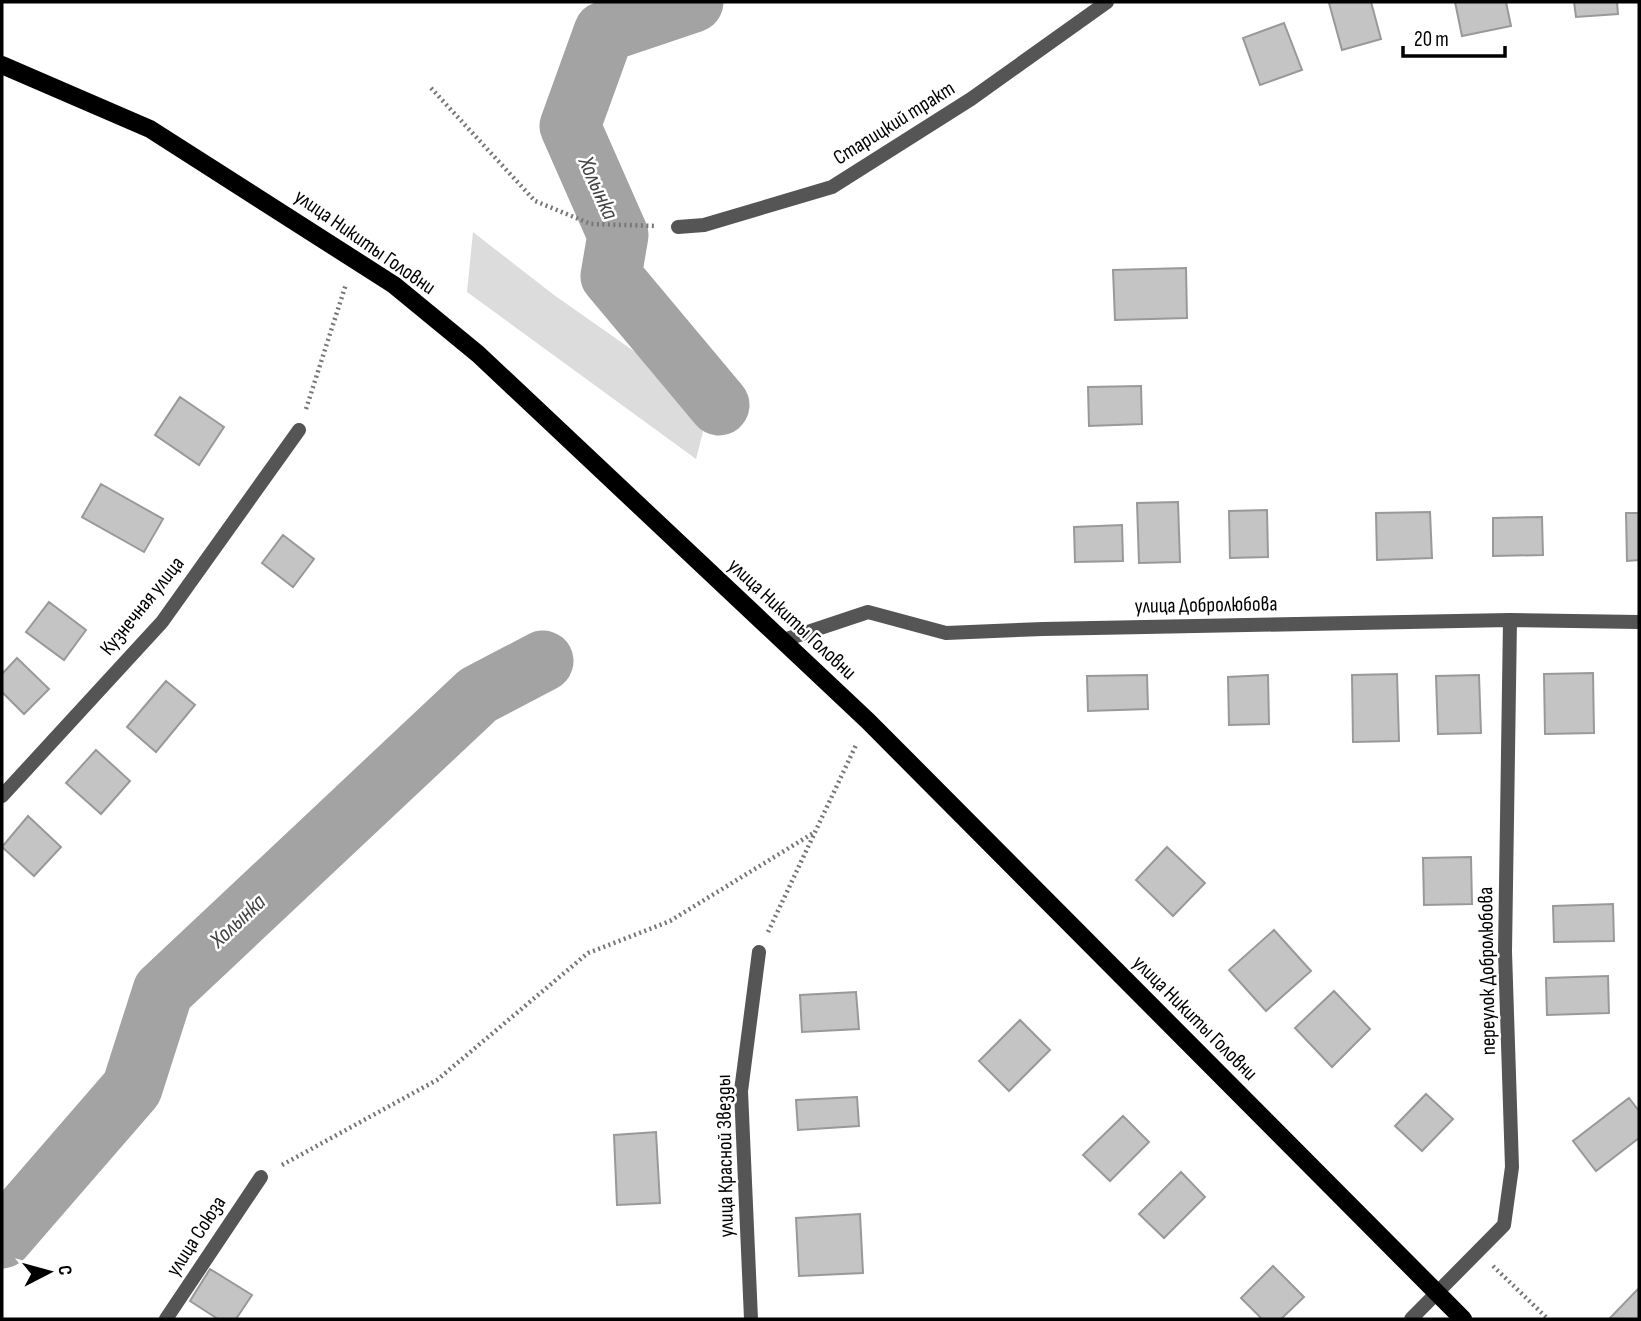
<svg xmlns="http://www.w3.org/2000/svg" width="1641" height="1321" font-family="'Sofia Sans Condensed',sans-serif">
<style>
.green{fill:#dcdcdc}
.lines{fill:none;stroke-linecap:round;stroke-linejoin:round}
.river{stroke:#a3a3a3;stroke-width:61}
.building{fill:#c4c4c4;stroke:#999;stroke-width:2}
.path{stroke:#777;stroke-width:4.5;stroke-dasharray:2 3.5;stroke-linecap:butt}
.minor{stroke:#555;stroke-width:14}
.primary{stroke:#000;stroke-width:18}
.labels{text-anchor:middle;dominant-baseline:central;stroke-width:5;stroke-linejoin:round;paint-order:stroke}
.street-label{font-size:21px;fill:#000;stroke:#fff}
.water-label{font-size:23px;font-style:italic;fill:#444;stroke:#fff}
</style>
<rect width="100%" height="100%" fill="#fff"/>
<path class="green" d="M473,232L554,295L678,382L706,420L696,459L467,292Z"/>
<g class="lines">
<path class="river" d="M693,2L604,32L570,126L618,235L611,276L719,405
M2,1238L132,1088L163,991L478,695L543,661"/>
</g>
<path class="building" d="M1333,2H1371L1381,39L1342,50L1329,3Z
M1455,2H1506L1511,26L1462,36Z
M1574,2H1617L1618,14L1576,17Z
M1284,23L1302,70L1260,85L1243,38Z
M1186,268L1187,318L1115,320L1113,270Z
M1141,386L1142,424L1089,426L1088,387Z
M180,397L224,427L199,465L155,435Z
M101,484L163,519L144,552L82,517Z
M1178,502L1180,562L1139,563L1137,503Z
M1267,510L1268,557L1230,558L1229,511Z
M1430,512L1432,558L1377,560L1376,513Z
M1626,513H1639V560L1627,561Z
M1542,517L1543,555L1493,556V518Z
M1122,525L1123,561L1075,562L1074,527Z
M283,535L314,559L293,587L262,563Z
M49,602L86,630L64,660L26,632Z
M17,658L49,689L24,714L2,692V674Z
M1593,673L1594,733L1545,734L1544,674Z
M1397,674L1399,741L1353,742L1352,675Z
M1147,675L1148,709L1088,711L1087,676Z
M1268,675L1269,724L1229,725L1228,677Z
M1479,675L1481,733L1438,734L1436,676Z
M166,681L195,705L156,752L127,727Z
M96,750L130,781L101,814L66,783Z
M28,816L61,847L34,876L2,847Z
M1167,847L1205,883L1173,916L1136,880Z
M1471,857L1472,904L1424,905L1423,858Z
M1613,904L1614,941L1554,942L1553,906Z
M1274,930L1311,971L1266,1011L1229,970Z
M1608,976L1609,1013L1547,1015L1546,978Z
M1334,991L1370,1029L1332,1067L1295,1028Z
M856,992L859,1029L802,1032L800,995Z
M1020,1020L1050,1050L1009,1091L979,1061Z
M1426,1094L1453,1119L1422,1151L1395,1126Z
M857,1097L859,1126L798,1130L796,1100Z
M1629,1098L1639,1111V1138L1596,1171L1573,1141Z
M1123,1116L1149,1142L1110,1181L1083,1155Z
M656,1132L660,1203L617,1205L614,1135Z
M1181,1172L1205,1197L1164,1238L1139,1214Z
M860,1214L863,1273L799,1276L796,1218Z
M1273,1266L1304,1297L1281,1319H1262L1241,1298Z
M210,1269L252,1295L236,1319H218L190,1301Z
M1639,1288V1319H1609Z"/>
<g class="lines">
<path class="path" d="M431,88L535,201L591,224L656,226
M306,409L346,284
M768,932L857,743
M282,1165L437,1080L588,953L670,921L815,832
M1493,1266L1548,1319"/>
<path class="minor" d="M678,227L704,225L832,187L971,99L1107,2
M781,641L868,612L946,633L1043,629L1510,620L1639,622
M2,796L162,622L299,430
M166,1319L261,1177
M751,1319L741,1091L759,952
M1411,1319L1504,1225L1512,1167L1505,952L1510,620"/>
<path class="primary" d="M2,65L150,129L394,285L478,354L868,721L1463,1319"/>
</g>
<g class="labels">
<g class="street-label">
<text transform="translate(894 123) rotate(-32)">Старицкий тракт</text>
<text transform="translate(365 242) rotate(35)">улица Никиты Головни</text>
<text transform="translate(1206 605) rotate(-1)">улица Добролюбова</text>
<text transform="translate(142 606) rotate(-51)">Кузнечная улица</text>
<text transform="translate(792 619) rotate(43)">улица Никиты Головни</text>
<text transform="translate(1487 971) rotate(-91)">переулок Добролюбова</text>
<text transform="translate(1195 1018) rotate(45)">улица Никиты Головни</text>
<text transform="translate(725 1156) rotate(-91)">улица Красной Звезды</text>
<text transform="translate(196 1236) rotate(-57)">улица Союза</text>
</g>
<g class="water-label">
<text transform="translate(598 188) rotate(66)">Холынка</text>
<text transform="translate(238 921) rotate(-43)">Холынка</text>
</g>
</g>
<rect width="1641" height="1321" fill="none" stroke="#000000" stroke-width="7"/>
<g transform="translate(49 1272) rotate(84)" stroke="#ffffff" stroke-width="5" paint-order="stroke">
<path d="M0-5L12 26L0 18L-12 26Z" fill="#000000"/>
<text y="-10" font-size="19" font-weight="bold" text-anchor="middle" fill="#000000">С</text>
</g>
<path d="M1403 46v10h102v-10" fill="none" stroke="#000000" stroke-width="3.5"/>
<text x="1414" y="46" font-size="21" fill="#000000" stroke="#ffffff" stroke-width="5" paint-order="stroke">20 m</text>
</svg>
